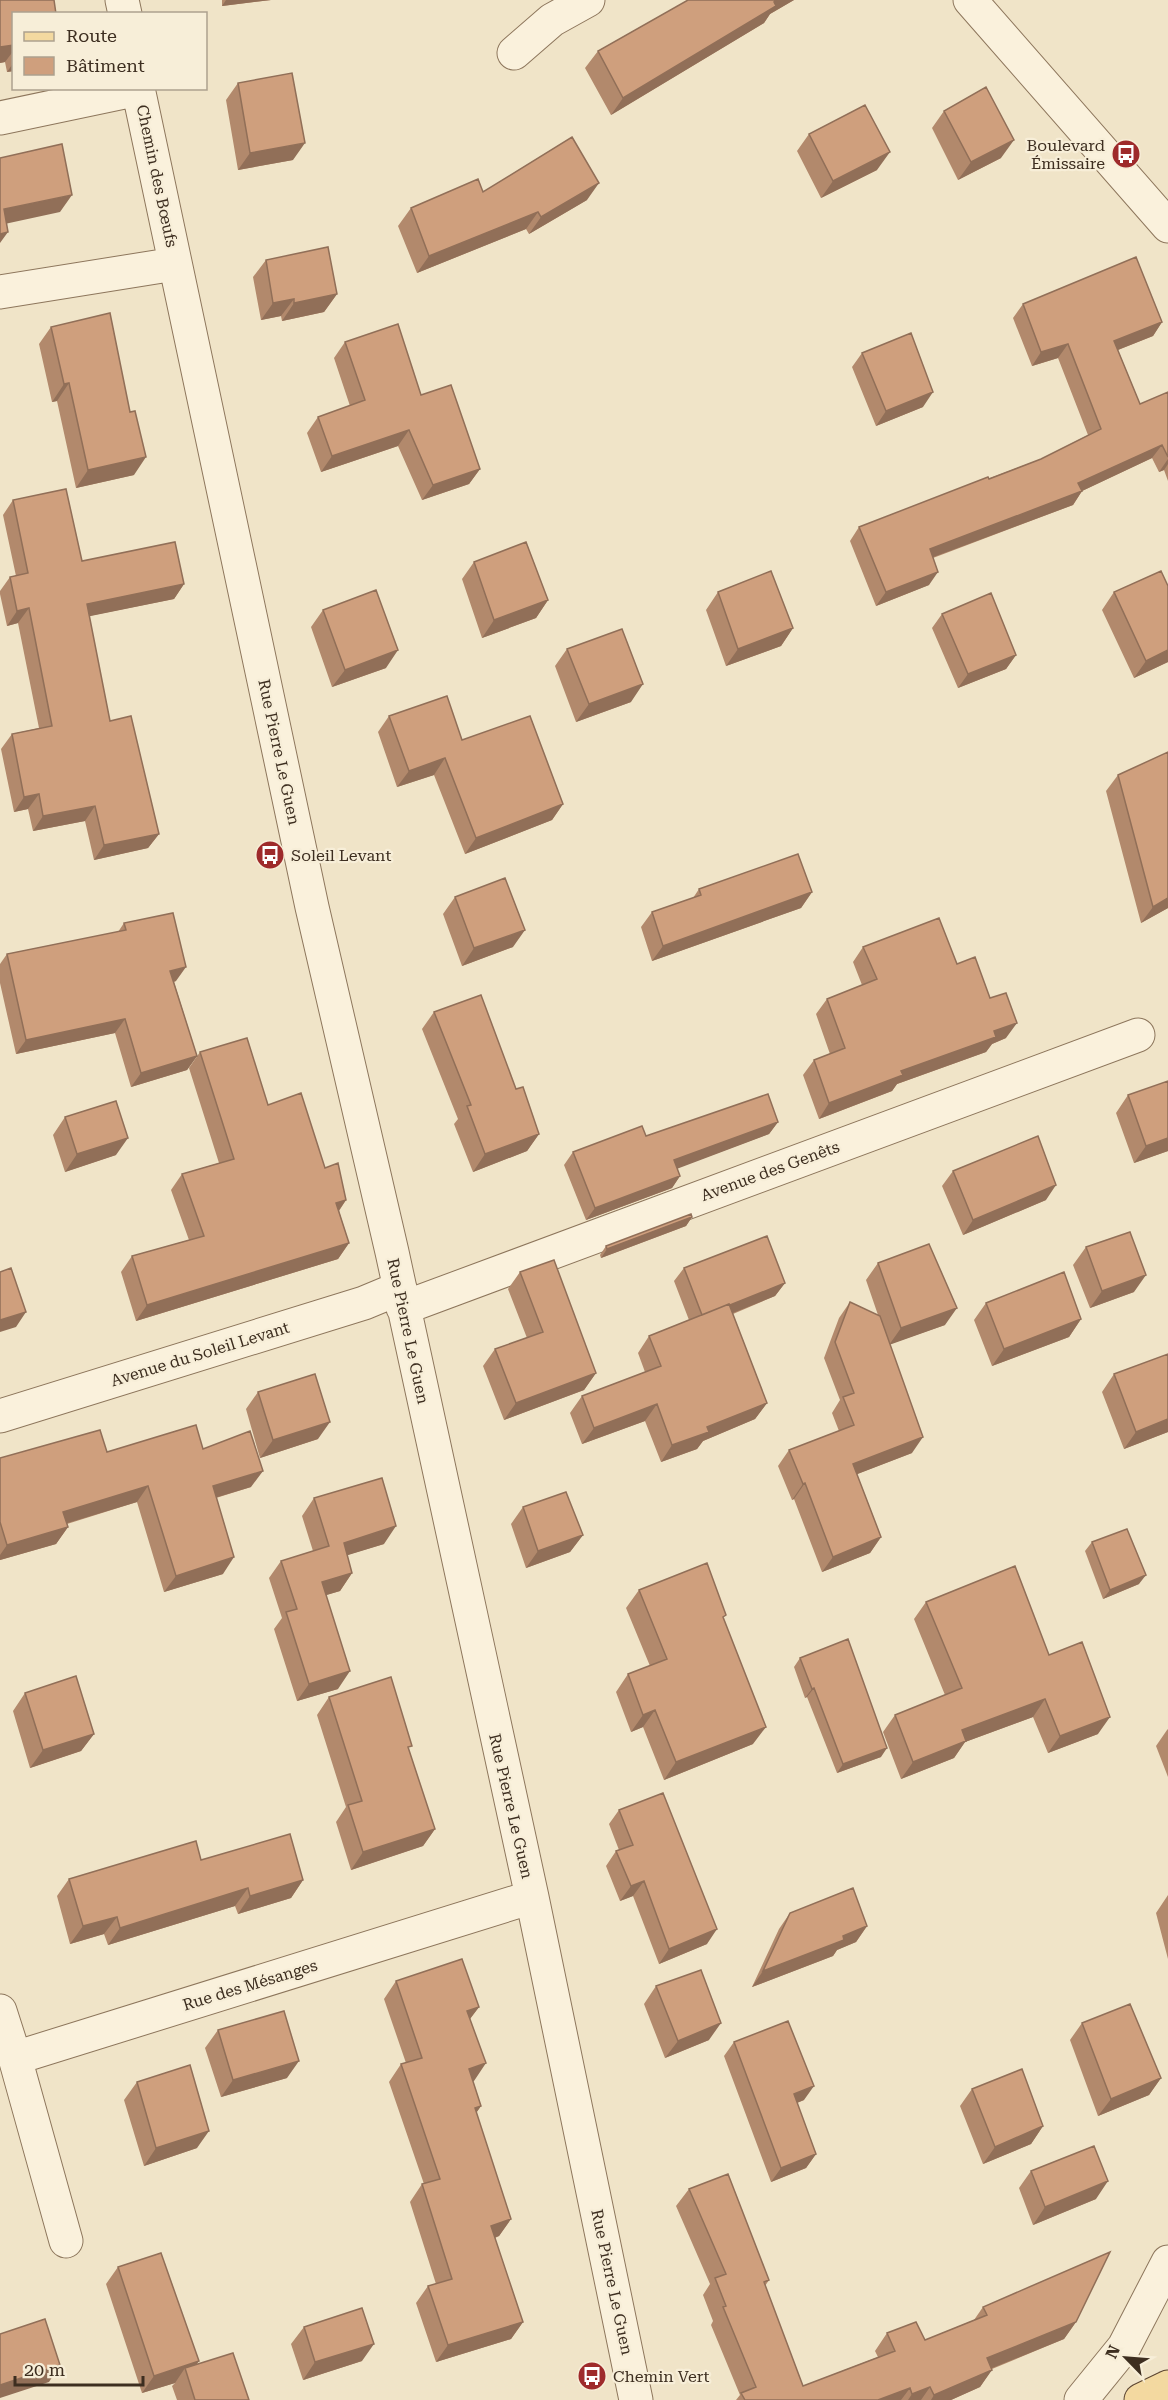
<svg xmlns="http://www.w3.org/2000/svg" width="1168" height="2400" font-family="'Roboto Serif',serif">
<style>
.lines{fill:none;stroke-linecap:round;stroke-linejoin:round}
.minor-casing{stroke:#8d765c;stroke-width:35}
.major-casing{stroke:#5b4430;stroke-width:35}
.minor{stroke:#faf1dc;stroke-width:33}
.major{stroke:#f3d9a0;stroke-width:33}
.wall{fill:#b2896c}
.shaded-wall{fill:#916f58}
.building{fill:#cf9f7d;stroke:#916f58;stroke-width:1.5}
.labels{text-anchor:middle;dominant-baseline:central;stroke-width:4.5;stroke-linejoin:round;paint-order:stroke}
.poi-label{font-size:16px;fill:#3d2e20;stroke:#f7eed8;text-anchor:start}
.street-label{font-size:16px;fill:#3d2e20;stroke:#f7eed8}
</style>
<rect width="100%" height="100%" fill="#f0e4c8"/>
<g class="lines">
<g class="minor-casing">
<path id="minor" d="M122,0L125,14
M970,0L1168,226
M514,53L552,20L588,0
M138,88L312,907L392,1252L532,1897L636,2400
M0,118L138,89
M0,292L175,264
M403,1308L1138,1035
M0,1416L364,1303L400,1288
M0,2011L15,2058L532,1897
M15,2058L66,2241
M1081,2400L1124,2347L1168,2262"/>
</g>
<g class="major-casing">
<path id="major" d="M1141,2400L1168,2387"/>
</g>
<use href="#minor" class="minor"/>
<use href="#major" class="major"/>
</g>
<path class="wall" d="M0,0L14,14V71L7,72L5,62L0,63Z
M222,0H271L222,6Z
M688,0H794L770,14L764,23L611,115L585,68L598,51Z
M238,83L293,160L238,170L226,100Z
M944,111L1001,158L958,180L932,128Z
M809,134L877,170L821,198L797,151Z
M587,200L529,234L526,229L417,273L398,226L411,208Z
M266,260L337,294L324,312L282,321L281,316L261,320L253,277Z
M1023,304L1162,322L1153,336L1118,350L1140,404L1168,392V481L1164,470L1159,472L1152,458L1082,491L1073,505L933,558L929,585L876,606L850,541L859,527L1041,459L1088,435L1058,358L1032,366L1013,318Z
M51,327L134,475L76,488L57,401L52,402L39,344Z
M345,342L421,395L480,469L469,484L422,500L398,446L321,472L307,433L318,417L350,406L334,358Z
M862,353L923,407L876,426L852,367Z
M13,500L82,561L184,584L174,599L89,616L110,721L159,834L148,848L94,860L85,821L33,831L28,809L14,812L1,749L12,734L39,728L18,623L7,626L0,594V591L10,577L16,576L3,515Z
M474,562L548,600L536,618L482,638L462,579Z
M718,592L793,628L781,646L726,666L706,610Z
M1114,592L1168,662L1134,678L1102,610Z
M323,610L386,668L332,687L311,627Z
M942,614L1016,655L1006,669L958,688L932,628Z
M567,649L631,702L576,722L555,666Z
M389,716L462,740L563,804L552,820L465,854L434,775L397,787L378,732Z
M1118,775L1168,908L1141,923L1106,791Z
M699,889L812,892L801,908L652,961L641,927L652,912L693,898Z
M455,897L513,947L462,966L443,914Z
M124,923L176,981L174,982L197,1056L187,1070L131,1087L115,1033L16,1054L0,983V964L7,954L118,932Z
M863,947L957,964L990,998L1006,1038L992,1044L986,1052L897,1084L892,1091L819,1119L803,1075L814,1060L830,1054L816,1014L827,999L862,985L853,962Z
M434,1012L516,1089L539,1134L527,1151L473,1172L454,1124L458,1119L422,1029Z
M200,1052L268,1105L325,1168L346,1200L339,1211L349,1243L338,1259L136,1321L121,1272L132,1256L189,1240L171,1190L182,1174L219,1163L189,1068Z
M1128,1095L1168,1151L1134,1163L1116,1113Z
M65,1117L116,1155L65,1172L53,1135Z
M778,1122L769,1134L677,1168L680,1176L672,1188L586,1220L564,1165L573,1152L646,1136Z
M953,1171L1046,1200L963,1235L942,1186Z
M692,1217L686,1226L601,1258L600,1255L606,1246Z
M1086,1247L1134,1292L1090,1308L1073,1265Z
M878,1263L945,1325L890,1344L912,1453L857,1474L881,1537L870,1553L822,1572L794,1499L792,1500L778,1466L789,1450L839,1431L832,1413L840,1400L824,1358L839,1318L850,1302L878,1315L866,1280Z
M684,1268L785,1283L775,1296L733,1314L767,1403L755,1419L703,1441L697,1449L661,1462L645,1421L582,1444L570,1413L582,1396L645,1372L638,1353L649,1336L689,1320L674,1281Z
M520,1272L596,1373L584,1390L504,1420L483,1366L495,1349L527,1338L508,1289Z
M986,1303L1081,1319L1069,1337L992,1366L974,1320Z
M1114,1374L1168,1432L1124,1449L1102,1392Z
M258,1392L318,1439L260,1458L246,1409Z
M203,1449L251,1487L216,1498L223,1574L164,1592L137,1502L67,1524L68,1527L56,1544L0,1560V1458L107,1452Z
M314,1498L384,1544L347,1555L352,1573L340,1591L326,1595L338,1689L297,1701L274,1629L282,1618L269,1578L281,1561L313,1551L302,1516Z
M523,1507L583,1535L570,1552L526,1568L511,1524Z
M1092,1542L1139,1584L1103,1599L1085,1551Z
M639,1590L724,1620L753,1744L664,1780L643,1727L631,1732L616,1692L628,1674L650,1666L626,1608Z
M926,1602L1049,1655L1098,1734L1048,1753L1033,1717L965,1742L954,1758L901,1779L883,1732L895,1715L945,1695L914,1619Z
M800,1658L881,1757L837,1773L807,1697L805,1698L794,1667Z
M25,1693L94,1734L81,1751L30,1768L13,1711Z
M329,1697L409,1751L435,1829L423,1846L351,1870L336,1822L346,1807L317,1715Z
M1168,1729V1777L1156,1746L1167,1730Z
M619,1810L707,1944L659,1964L633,1896L620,1901L606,1866L616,1851L619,1850L609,1824Z
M201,1860L303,1880L291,1898L238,1914L235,1906L108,1945L104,1934L70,1944L57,1896L69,1879Z
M1168,1895V1959L1156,1913Z
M790,1913L867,1926L856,1942L837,1950L833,1956L752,1987L779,1929Z
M396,1981L479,2007L470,2019L474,2081H473L481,2106L476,2113L511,2219L499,2236L495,2238L523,2322L511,2339L436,2362L416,2303L428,2286L436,2284L410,2202L422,2184H424L389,2082L401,2064L406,2063L384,1999Z
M656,1986L709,2040L665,2058L644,2004Z
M1082,2023L1161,2078L1149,2095L1098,2116L1070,2040Z
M218,2030L287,2078L221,2097L205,2048Z
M734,2042L804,2100L797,2103L816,2154L806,2168L771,2182L724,2056Z
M137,2082L197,2148L144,2166L124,2100Z
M972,2089L1043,2126L1031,2144L983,2164L960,2106Z
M1031,2171L1096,2199L1033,2225L1019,2188Z
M689,2189L769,2280L765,2286L803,2386L878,2357L875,2351L887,2333L925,2340L974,2320L983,2307L1076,2322L1064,2339L992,2369L980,2387L951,2400H736L740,2395L711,2325L713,2321L703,2295L710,2284L676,2206Z
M118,2267L197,2364L249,2400H177L172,2386L175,2383L142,2393L106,2284Z
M304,2327L362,2361L303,2380L291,2344Z"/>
<path class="shaded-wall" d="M226,0H271L222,6Z
M776,0H794L770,14L764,23L611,115L623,98Z
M14,45V50L5,62L0,63V47Z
M14,62V71L7,72Z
M1014,140L1001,158L958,180L971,162Z
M305,143L293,160L238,170L250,153Z
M890,152L877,170L821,198L833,181Z
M599,183L587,200L529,234L541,217Z
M72,195L60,212L0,225L4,209Z
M538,212L526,229L417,273L429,256Z
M8,232L0,243V234Z
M337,294L324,312L282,321L294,303Z
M294,299L281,316L261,320L273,303Z
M1162,322L1153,336L1105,355L1114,341Z
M1068,344L1058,358L1032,366L1041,352Z
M69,383L57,401L52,402L64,384Z
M933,392L923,407L876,426L886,411Z
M409,430L398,446L321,472L332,456Z
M1162,445L1152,458L1082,491L1073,505L920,562L930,549L1078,483Z
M146,457L134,475L76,488L88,470Z
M1168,459V464L1164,470L1159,472Z
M480,469L469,484L422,500L433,485Z
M938,572L929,585L876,606L886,592Z
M184,584L174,599L76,619L87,604Z
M548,600L536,618L482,638L494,620Z
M29,608L18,623L7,626L17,611Z
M793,628L781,646L726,666L738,649Z
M398,650L386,668L332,687L345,670Z
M1168,650V662L1134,678L1146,661Z
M1016,655L1006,669L958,688L968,674Z
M643,684L631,702L576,722L589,704Z
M445,758L434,775L397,787L409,771Z
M39,794L28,809L14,812L24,797Z
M563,804L552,820L465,854L476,838Z
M95,806L85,821L33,831L43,816Z
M159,834L148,848L94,860L104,845Z
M812,892L801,908L652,961L663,946Z
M1168,898V908L1141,923L1153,907Z
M525,930L513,947L462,966L474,948Z
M186,967L176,981L160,985L170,971Z
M125,1019L115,1033L16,1054L26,1040Z
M1017,1023L1006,1038L992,1044L986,1052L897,1084L892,1091L819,1119L829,1103L994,1031Z
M197,1056L187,1070L131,1087L141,1073Z
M778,1122L769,1134L666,1173L674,1160Z
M539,1134L527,1151L473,1172L485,1154Z
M128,1138L116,1155L65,1172L77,1154Z
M1168,1138V1151L1134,1163L1146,1146Z
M680,1176L672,1188L586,1220L595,1208Z
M1056,1185L1046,1200L963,1235L973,1220Z
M346,1200L335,1216L336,1203Z
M692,1217L686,1226L601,1258L607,1249Z
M349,1243L338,1259L136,1321L147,1305Z
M1146,1275L1134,1292L1090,1308L1102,1291Z
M785,1283L775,1296L693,1329L703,1316Z
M957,1308L945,1325L889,1345L901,1328Z
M26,1312L16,1327L0,1332V1320Z
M1081,1319L1069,1337L992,1366L1004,1349Z
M596,1373L584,1390L504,1420L516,1403Z
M767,1403L755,1419L703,1441L697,1449L661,1462L672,1445L707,1427Z
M657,1404L645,1421L582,1444L594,1428Z
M1168,1419V1432L1124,1449L1136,1432Z
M330,1422L318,1439L260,1458L273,1440Z
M923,1437L912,1453L842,1480L853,1464Z
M263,1471L251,1487L201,1502L213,1486Z
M805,1483L794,1499L792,1500L803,1484Z
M148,1486L137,1502L51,1528L63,1512Z
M396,1526L384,1544L332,1560L344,1543Z
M68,1527L56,1544L0,1560V1555L7,1545Z
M583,1535L570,1552L526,1568L538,1551Z
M881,1537L870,1553L822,1572L833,1557Z
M234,1557L223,1574L164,1592L176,1576Z
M352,1573L340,1591L310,1600L322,1582Z
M1146,1575L1139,1584L1103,1599L1110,1590Z
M350,1671L338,1689L297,1701L309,1684Z
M814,1688L807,1697L805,1698L812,1689Z
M1045,1699L1033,1717L965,1742L954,1758L901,1779L913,1762L962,1730Z
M655,1710L643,1727L631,1732L643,1715Z
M1110,1717L1098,1734L1048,1753L1060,1736Z
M766,1727L753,1744L664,1780L676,1762Z
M94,1734L81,1751L30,1768L43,1750Z
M887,1748L881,1757L837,1773L843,1764Z
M435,1829L423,1846L351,1870L363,1852Z
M303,1880L291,1898L238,1914L250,1896Z
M644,1881L633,1896L620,1901L631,1886Z
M248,1888L235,1906L108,1945L120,1928Z
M117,1917L104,1934L70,1944L83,1926Z
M867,1926L856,1942L837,1950L833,1956L752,1987L763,1971L843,1936Z
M717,1929L707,1944L659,1964L669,1949Z
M479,2007L466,2024L467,2011Z
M721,2023L709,2040L665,2058L678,2041Z
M299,2061L287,2078L221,2097L233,2080Z
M486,2063L474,2081L457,2087L469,2069Z
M1161,2078L1149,2095L1098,2116L1111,2099Z
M814,2086L804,2100L784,2108L794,2094Z
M481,2106L469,2123L475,2108Z
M1043,2126L1031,2144L983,2164L995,2147Z
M209,2131L197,2148L144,2166L156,2148Z
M816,2154L806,2168L771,2182L781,2168Z
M1108,2181L1096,2199L1033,2225L1045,2207Z
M511,2219L499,2236L479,2243L491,2226Z
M523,2322L511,2339L436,2362L448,2345Z
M1076,2322L1064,2339L975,2375L987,2358Z
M374,2344L362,2361L303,2380L315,2362Z
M199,2361L188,2377L185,2368L175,2383L142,2393L154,2376Z
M60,2365L49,2382L0,2398V2385Z
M992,2370L980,2387L951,2400H931L934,2395Z
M930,2387L921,2400H908L912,2394Z
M910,2388L901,2400H878Z"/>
<path class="building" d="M0,0H54L56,14H14V45L0,47Z
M688,0H776L774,2L776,6L623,98L598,51Z
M292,73L305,143L250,153L238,83Z
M986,87L1014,140L971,162L944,111Z
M865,105L890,152L833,181L809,134Z
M572,137L599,183L541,217L538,212L429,256L411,208L478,179L483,192Z
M62,144L72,195L4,209L8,232L0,234V158Z
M328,247L337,294L294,303V299L273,303L266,260Z
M1136,257L1162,322L1114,341L1140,404L1168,392V457L1162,445L1078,483L1082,491L930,549L938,572L886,592L859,527L988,477L989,479L1041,459L1101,429L1068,344L1041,352L1023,304Z
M110,313L130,412L135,411L146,457L88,470L69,383L64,384L51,327Z
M398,324L421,395L451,385L480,469L433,485L409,430L332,456L318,417L365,400L345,342Z
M911,333L933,392L886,411L862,353Z
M66,489L82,561L175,542L184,584L87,604L110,721L131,716L159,834L104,845L95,806L43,816L39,794L24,797L12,734L52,726L29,608L17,611L10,577L28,573L13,500Z
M526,542L548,600L494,620L474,562Z
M771,571L793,628L738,649L718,592Z
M1161,571L1168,586V650L1146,661L1114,592Z
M376,590L398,650L345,670L323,610Z
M991,593L1016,655L968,674L942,614Z
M622,629L643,684L589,704L567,649Z
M447,696L462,740L530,716L563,804L476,838L445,758L409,771L389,716Z
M1168,752V898L1153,907L1118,775Z
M798,854L812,892L663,946L652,912L701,895L699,889Z
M505,878L525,930L474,948L455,897Z
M173,913L186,967L170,971L197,1056L141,1073L125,1019L26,1040L7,954L126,930L124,923Z
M939,918L957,964L975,957L990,998L1006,993L1017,1023L994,1031L996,1037L901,1071L903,1075L829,1103L814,1060L845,1048L827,999L877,979L863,947Z
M481,995L516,1089L523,1087L539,1134L485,1154L467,1106L471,1105L434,1012Z
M247,1038L268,1105L301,1093L325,1168L338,1163L346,1200L336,1203L349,1243L147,1305L132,1256L204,1236L182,1174L234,1159L200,1052Z
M1168,1081V1138L1146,1146L1128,1095Z
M768,1094L778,1122L674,1160L680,1176L595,1208L573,1152L642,1126L646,1136Z
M116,1101L128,1138L77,1154L65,1117Z
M1038,1136L1056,1185L973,1220L953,1171Z
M691,1214L692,1217L607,1249L606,1246Z
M1130,1232L1146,1275L1102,1291L1086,1247Z
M767,1236L785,1283L730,1305L729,1304L702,1315L684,1268Z
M929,1244L957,1308L901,1328L878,1263Z
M554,1260L596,1373L516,1403L495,1349L543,1332L520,1272Z
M11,1268L26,1312L0,1320V1272Z
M1064,1272L1081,1319L1004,1349L986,1303Z
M850,1302L880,1316L923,1437L853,1464L881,1537L833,1557L805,1483L803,1484L789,1450L854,1425L843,1397L854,1393L835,1342Z
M729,1304L767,1403L707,1427L709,1432L672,1445L657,1404L594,1428L582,1396L661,1366L649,1336Z
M1168,1354V1419L1136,1432L1114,1374Z
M315,1374L330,1422L273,1440L258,1392Z
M196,1425L203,1449L250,1431L263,1471L213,1486L234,1557L176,1576L148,1486L63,1512L68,1527L7,1545L0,1522V1458L100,1430L107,1452Z
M382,1478L396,1526L344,1543L352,1573L322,1582L350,1671L309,1684L286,1612L297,1609L281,1561L329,1546L314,1498Z
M566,1492L583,1535L538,1551L523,1507Z
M1127,1529L1146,1575L1110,1590L1092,1542Z
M707,1563L726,1615L723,1617L766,1727L676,1762L655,1710L643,1715L628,1674L667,1659L639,1590Z
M1015,1566L1049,1655L1082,1642L1110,1717L1060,1736L1045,1699L962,1730L966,1741L913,1762L895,1715L962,1688L926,1602Z
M848,1639L887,1748L843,1764L814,1688L812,1689L800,1658Z
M76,1676L94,1734L43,1750L25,1693Z
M391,1677L412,1746L408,1747L435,1829L363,1852L348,1805L362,1801L329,1697Z
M663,1793L717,1929L669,1949L644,1881L631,1886L616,1851L633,1845L619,1810Z
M290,1834L303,1880L250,1896L248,1888L120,1928L117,1917L83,1926L69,1879L196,1841L201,1860Z
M853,1888L867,1926L843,1936L844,1940L763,1971L790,1913Z
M462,1959L479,2007L467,2011L486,2063L469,2069L481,2106L475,2108L511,2219L491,2226L523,2322L448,2345L428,2286L452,2279L422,2184L440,2179L401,2064L422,2058L396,1981Z
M701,1970L721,2023L678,2041L656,1986Z
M1130,2004L1161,2078L1111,2099L1082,2023Z
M284,2011L299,2061L233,2080L218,2030Z
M788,2021L814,2086L794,2094L816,2154L781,2168L734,2042Z
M190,2065L209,2131L156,2148L137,2082Z
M1022,2069L1043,2126L995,2147L972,2089Z
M1094,2146L1108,2181L1045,2207L1031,2171Z
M728,2174L769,2280L764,2282L803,2386L895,2351L887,2333L916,2322L925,2340L987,2315L983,2307L1110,2252L1076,2322L987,2358L992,2370L934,2395L930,2387L912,2394L910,2388L878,2400H745L741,2393L756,2387L723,2307L726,2306L715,2278L726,2274L689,2189Z
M161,2253L199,2361L154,2376L118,2267Z
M362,2308L374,2344L315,2362L304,2327Z
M45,2319L60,2365L0,2385V2334Z
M233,2353L249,2400H195L185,2368Z"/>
<defs>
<g id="bus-disc" transform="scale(1.5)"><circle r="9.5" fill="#9e2a2b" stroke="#f7eed8"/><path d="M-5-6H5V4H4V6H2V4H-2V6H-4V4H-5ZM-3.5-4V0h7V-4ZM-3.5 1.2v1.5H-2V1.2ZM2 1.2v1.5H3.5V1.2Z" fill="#fff"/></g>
</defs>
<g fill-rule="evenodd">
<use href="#bus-disc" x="1126" y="154"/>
<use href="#bus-disc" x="270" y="855"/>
<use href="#bus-disc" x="592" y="2376"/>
</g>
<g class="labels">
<g class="poi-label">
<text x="1105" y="145" text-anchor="end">Boulevard<tspan x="1105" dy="18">Émissaire</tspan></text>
<text x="291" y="855">Soleil Levant</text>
<text x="613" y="2376">Chemin Vert</text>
</g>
<g class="street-label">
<text transform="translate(157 176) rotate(78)">Chemin des Bœufs</text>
<text transform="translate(279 752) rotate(78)">Rue Pierre Le Guen</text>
<text transform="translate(770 1171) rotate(-20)">Avenue des Genêts</text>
<text transform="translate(408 1331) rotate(78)">Rue Pierre Le Guen</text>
<text transform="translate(200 1354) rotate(-17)">Avenue du Soleil Levant</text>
<text transform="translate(511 1806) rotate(77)">Rue Pierre Le Guen</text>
<text transform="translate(250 1985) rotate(-17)">Rue des Mésanges</text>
<text transform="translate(612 2282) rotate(78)">Rue Pierre Le Guen</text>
</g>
</g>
<rect x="12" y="12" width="195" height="78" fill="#f7eed8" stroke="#ada18e" stroke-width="1.5"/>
<rect x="24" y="32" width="30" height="9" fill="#f3d9a0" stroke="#ada18e" stroke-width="1.5"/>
<text x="66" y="42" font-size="18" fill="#3d2e20">Route</text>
<rect x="24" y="57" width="30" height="18" fill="#cf9f7d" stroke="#ada18e" stroke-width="1.5"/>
<text x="66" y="72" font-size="18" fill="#3d2e20">Bâtiment</text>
<g transform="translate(1126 2358) rotate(295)" stroke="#f7eed8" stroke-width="4.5" paint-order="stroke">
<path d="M0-4.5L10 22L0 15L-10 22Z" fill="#3d2e20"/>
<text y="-9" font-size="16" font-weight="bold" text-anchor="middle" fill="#3d2e20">N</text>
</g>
<path d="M15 2376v9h128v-9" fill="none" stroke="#3d2e20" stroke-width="3"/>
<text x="24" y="2376" font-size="18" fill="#3d2e20" stroke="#f7eed8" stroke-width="4.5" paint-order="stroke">20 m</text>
</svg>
